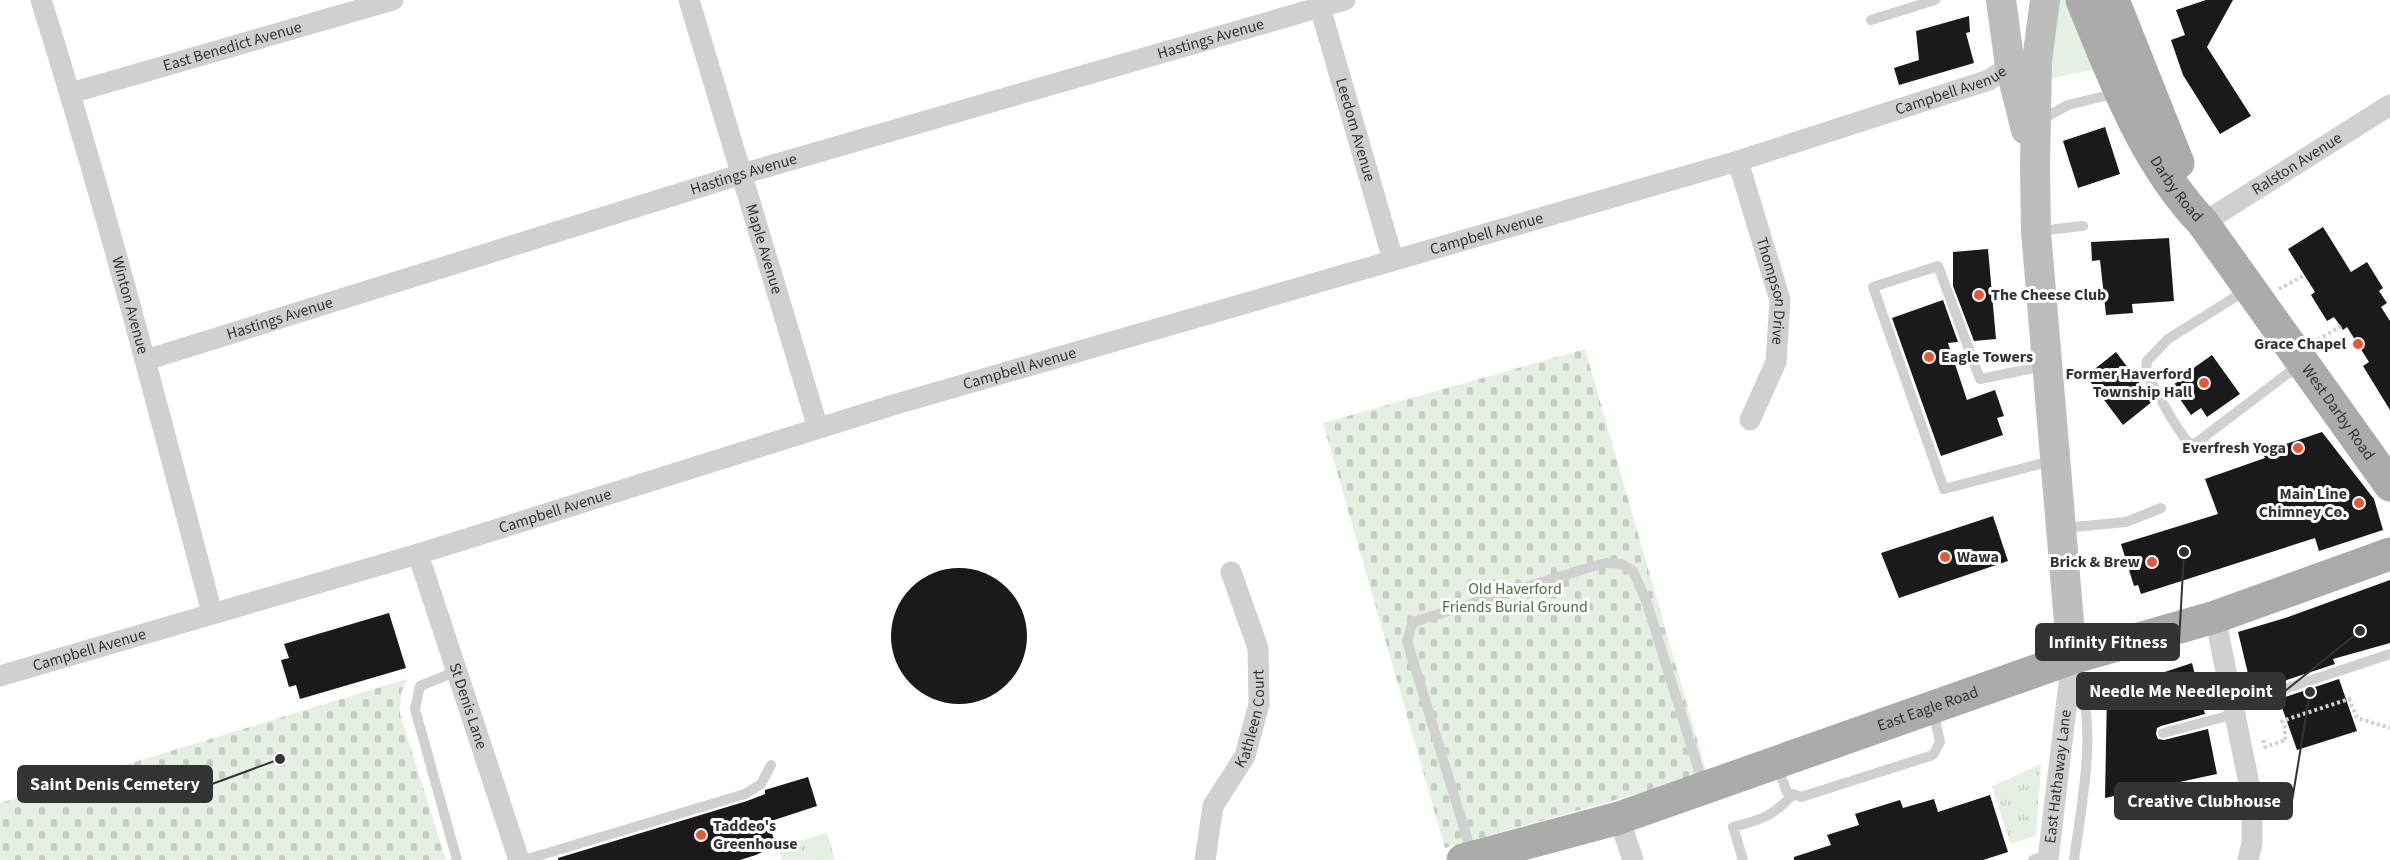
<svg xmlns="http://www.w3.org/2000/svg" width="2390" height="860" font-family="'Source Sans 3',sans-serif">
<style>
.grass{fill:url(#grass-tufts)}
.cemetery{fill:url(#cemetery-stones)}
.garden{fill:#e5efe2}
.building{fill:#1a1a1a}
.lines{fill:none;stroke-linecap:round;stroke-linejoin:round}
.path{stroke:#d0d0d0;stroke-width:4;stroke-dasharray:3 3;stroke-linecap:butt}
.lane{stroke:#d0d0d0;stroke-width:10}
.street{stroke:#d0d0d0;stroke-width:21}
.secondary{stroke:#bdbdbd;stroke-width:30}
.primary{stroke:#ababab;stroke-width:33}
.poi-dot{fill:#e75737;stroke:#fff;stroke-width:2}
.labels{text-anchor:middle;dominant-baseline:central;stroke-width:6;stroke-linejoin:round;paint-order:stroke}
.street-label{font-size:16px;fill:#333;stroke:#fff}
.poi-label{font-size:16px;font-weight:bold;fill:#333;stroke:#fff;text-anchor:end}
.park-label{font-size:16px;fill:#49703e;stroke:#fff}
.leader{fill:none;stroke:#333;stroke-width:2}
.callout-dot{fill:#333;stroke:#fff;stroke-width:2}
.callout{fill:#333;stroke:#333;stroke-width:2}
.callout-label{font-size:18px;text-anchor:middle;font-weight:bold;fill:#fff}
</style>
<defs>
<pattern id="grass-tufts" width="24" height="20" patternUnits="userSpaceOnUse" patternTransform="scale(1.5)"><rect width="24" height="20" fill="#e5efe2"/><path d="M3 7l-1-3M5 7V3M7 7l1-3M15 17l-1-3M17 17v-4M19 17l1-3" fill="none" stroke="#c5cdc2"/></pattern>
<pattern id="cemetery-stones" width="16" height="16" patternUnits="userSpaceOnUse" patternTransform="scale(1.5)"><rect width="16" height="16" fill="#e5efe2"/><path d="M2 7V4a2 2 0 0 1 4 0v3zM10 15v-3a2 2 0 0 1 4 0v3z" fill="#c5cdc2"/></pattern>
</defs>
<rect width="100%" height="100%" fill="#fff"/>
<path class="grass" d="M2041,764L2036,836L2010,844L1992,786Z
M827,833L835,860H782L778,847Z"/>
<path class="cemetery" d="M1585,349L1707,774L1445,848L1323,423Z
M407,679L401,693L400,714L446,860H0V803Z"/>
<path class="garden" d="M2057,0H2071L2098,69L2047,79Z"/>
<path class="building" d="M2206,0H2233L2207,47L2251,116L2220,134L2183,75L2171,40L2185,35L2176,10Z
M1969,16L1970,32L1966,33L1974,63L1899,85L1894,68L1919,60L1916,31Z
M2105,127L2120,174L2078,188L2063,141Z
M2323,227L2351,272L2367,262L2383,288L2379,291L2387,303L2381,307L2390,321V410L2363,366L2369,362L2347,327L2343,330L2334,317L2327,321L2311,295L2315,292L2288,249Z
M2169,238L2174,301L2132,304L2133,313L2106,315L2100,260L2092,261L2091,242Z
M1988,249L1996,339L1974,341L1953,286V252Z
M1943,300L1958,342L1948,343L1967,400L1995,390L2004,416L1997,418L2003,435L1941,456L1892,318Z
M2116,352L2153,401L2123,425L2086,376Z
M2212,355L2240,394L2207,417L2201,408L2191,415L2171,386L2179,381L2178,379Z
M2322,432L2374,499L2383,530L2319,551L2315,538L2141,594L2138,585L2134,586L2121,544L2218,514L2205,479L2265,458L2262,452Z
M1993,516L2008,561L1899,598L1881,553Z
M891 636a68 68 0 1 1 136 0a68 68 0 1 1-136 0Z
M2390,580V643L2333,659L2335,664L2275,684L2272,676L2250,682L2238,632L2285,618Z
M389,613L406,668L300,699L296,685L289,687L281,660L289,658L284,644Z
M2192,663L2205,714L2161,726L2157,728L2156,734L2158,739L2164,740L2208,729L2217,774L2105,798L2107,691Z
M2339,679L2357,731L2297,750L2279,699Z
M808,777L817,806L768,822L776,845L756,855L740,860H558V858L747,801L765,794V790Z
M1990,795L2008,852L1983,860H1794V857L1831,845L1827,835L1859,825L1855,814L1900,800L1903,808L1934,799L1938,812Z"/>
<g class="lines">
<path class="path" d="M2279,289L2305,275
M2318,340L2341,326
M2263,740L2265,747L2286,740L2284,735L2286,730L2282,721L2349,699L2357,718L2390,728"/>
<path class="lane" d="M1871,20L1935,0
M2039,121L2068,105L2117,93
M2038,231L2083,226
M2248,289L2168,339L2147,361L2146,373L2173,421L2186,440L2191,444L2196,443L2299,365
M2044,366L1980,379L1938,266L1873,287L1944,489L2055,460
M2064,528L2126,522L2161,508
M457,671L420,686L415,709L457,860
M2233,706L2390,654
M2163,733L2235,714
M1777,766L1787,792L1801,797L1933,755L1940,742L1933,711
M1472,854L1407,641L1413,622L1594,566L1606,563L1622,564L1633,571L1647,603L1703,784
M524,860L745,794L761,784L771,765
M1743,860L1733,827C1761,820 1774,816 1793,794
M2033,860L2049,854
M2074,860C2082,800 2099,724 2075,667"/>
<g class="street">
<path id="s1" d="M41,0C105,203 158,408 212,613"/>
<path id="s2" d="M689,0L818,428"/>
<path id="s3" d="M1318,0L1393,260"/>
<path id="s4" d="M71,93L393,0"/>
<path id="s5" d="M1738,161L1780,300L1776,362L1750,420"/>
<path id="s6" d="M2203,223L2390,105"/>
<path id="s7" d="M146,360L742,174L1345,0"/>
<path id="s8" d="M418,554L519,860"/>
<path d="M2215,617L2252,798V843L2248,860"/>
<path id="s9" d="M0,676L418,554L893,405L1738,161L1989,80L2010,66L2022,64"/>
<path d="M1619,818L1633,860"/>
<path id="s10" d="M1205,860L1213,806L1245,756L1259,704L1258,648L1231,572"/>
<path id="s11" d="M2048,860L2072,658"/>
</g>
<path class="secondary" d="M2001,0L2010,66L2026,130
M2045,0L2037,61L2035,165L2036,232L2072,658"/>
<g class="primary">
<path id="s12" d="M2082,0C2114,78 2144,161 2203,223L2390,485"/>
<path d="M2113,0L2178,163"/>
<path id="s13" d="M1463,860L1619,818L2072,658L2215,617L2390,554"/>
</g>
</g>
<g class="poi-dot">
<circle cx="1979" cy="295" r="6"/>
<circle cx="2358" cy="344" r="6"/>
<circle cx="1929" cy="357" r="6"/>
<circle cx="2204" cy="383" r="6"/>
<circle cx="2298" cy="448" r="6"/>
<circle cx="2359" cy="503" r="6"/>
<circle cx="1945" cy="557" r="6"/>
<circle cx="2152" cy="562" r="6"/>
<circle cx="701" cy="835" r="6"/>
</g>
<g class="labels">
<g class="street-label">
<text stroke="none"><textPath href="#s7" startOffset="1112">Hastings Avenue</textPath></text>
<text stroke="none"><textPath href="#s4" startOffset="168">East Benedict Avenue</textPath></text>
<text stroke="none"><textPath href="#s9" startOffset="2037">Campbell Avenue</textPath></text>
<text stroke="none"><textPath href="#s3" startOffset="135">Leedom Avenue</textPath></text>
<text stroke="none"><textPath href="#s6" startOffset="111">Ralston Avenue</textPath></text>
<text stroke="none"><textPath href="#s7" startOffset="626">Hastings Avenue</textPath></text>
<text stroke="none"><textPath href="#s12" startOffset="212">Darby Road</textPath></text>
<text stroke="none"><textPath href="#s9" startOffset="1551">Campbell Avenue</textPath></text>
<text stroke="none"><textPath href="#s2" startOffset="260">Maple Avenue</textPath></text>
<text stroke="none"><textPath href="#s5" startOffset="135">Thompson Drive</textPath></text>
<text stroke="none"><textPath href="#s1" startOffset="318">Winton Avenue</textPath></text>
<text stroke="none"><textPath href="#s7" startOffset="140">Hastings Avenue</textPath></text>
<text stroke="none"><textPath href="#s9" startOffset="1065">Campbell Avenue</textPath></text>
<text stroke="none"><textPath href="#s12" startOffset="488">West Darby Road</textPath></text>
<text stroke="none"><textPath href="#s9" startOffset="579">Campbell Avenue</textPath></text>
<text stroke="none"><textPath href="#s9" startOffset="93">Campbell Avenue</textPath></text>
<text stroke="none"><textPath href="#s8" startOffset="160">St Denis Lane</textPath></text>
<text stroke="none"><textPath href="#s13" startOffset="489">East Eagle Road</textPath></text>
<text stroke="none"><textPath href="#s10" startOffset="152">Kathleen Court</textPath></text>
<text stroke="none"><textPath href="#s11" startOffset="84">East Hathaway Lane</textPath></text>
</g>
<g class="poi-label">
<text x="1991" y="295" text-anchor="start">The Cheese Club</text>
<text x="2346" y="344">Grace Chapel</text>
<text x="1941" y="357" text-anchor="start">Eagle Towers</text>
<text x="2192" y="374">Former Haverford<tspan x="2192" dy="18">Township Hall</tspan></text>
<text x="2286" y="448">Everfresh Yoga</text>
<text x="2347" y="494">Main Line<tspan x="2347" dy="18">Chimney Co.</tspan></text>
<text x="1957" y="557" text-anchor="start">Wawa</text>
<text x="2140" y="562">Brick &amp; Brew</text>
<text x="713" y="826" text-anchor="start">Taddeo's<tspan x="713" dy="18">Greenhouse</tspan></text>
</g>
<g class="park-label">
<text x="1515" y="589">Old Haverford<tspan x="1515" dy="18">Friends Burial Ground</tspan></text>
</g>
</g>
<path class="leader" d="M2184 552L2179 642M2360 631L2285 691M280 759L212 784M2310 692L2292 801"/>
<g class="callout-dot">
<circle cx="2184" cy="552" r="6"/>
<circle cx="2360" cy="631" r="6"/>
<circle cx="280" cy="759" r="6"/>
<circle cx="2310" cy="692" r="6"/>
</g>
<g class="callout">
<rect x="2036" y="624" width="143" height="36" rx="6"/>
<rect x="2077" y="673" width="208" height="36" rx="6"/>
<rect x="18" y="766" width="194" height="36" rx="6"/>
<rect x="2115" y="783" width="177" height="36" rx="6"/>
</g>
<g class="callout-label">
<text x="2108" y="648">Infinity Fitness</text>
<text x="2181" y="697">Needle Me Needlepoint</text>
<text x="115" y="790">Saint Denis Cemetery</text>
<text x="2204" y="807">Creative Clubhouse</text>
</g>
</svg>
